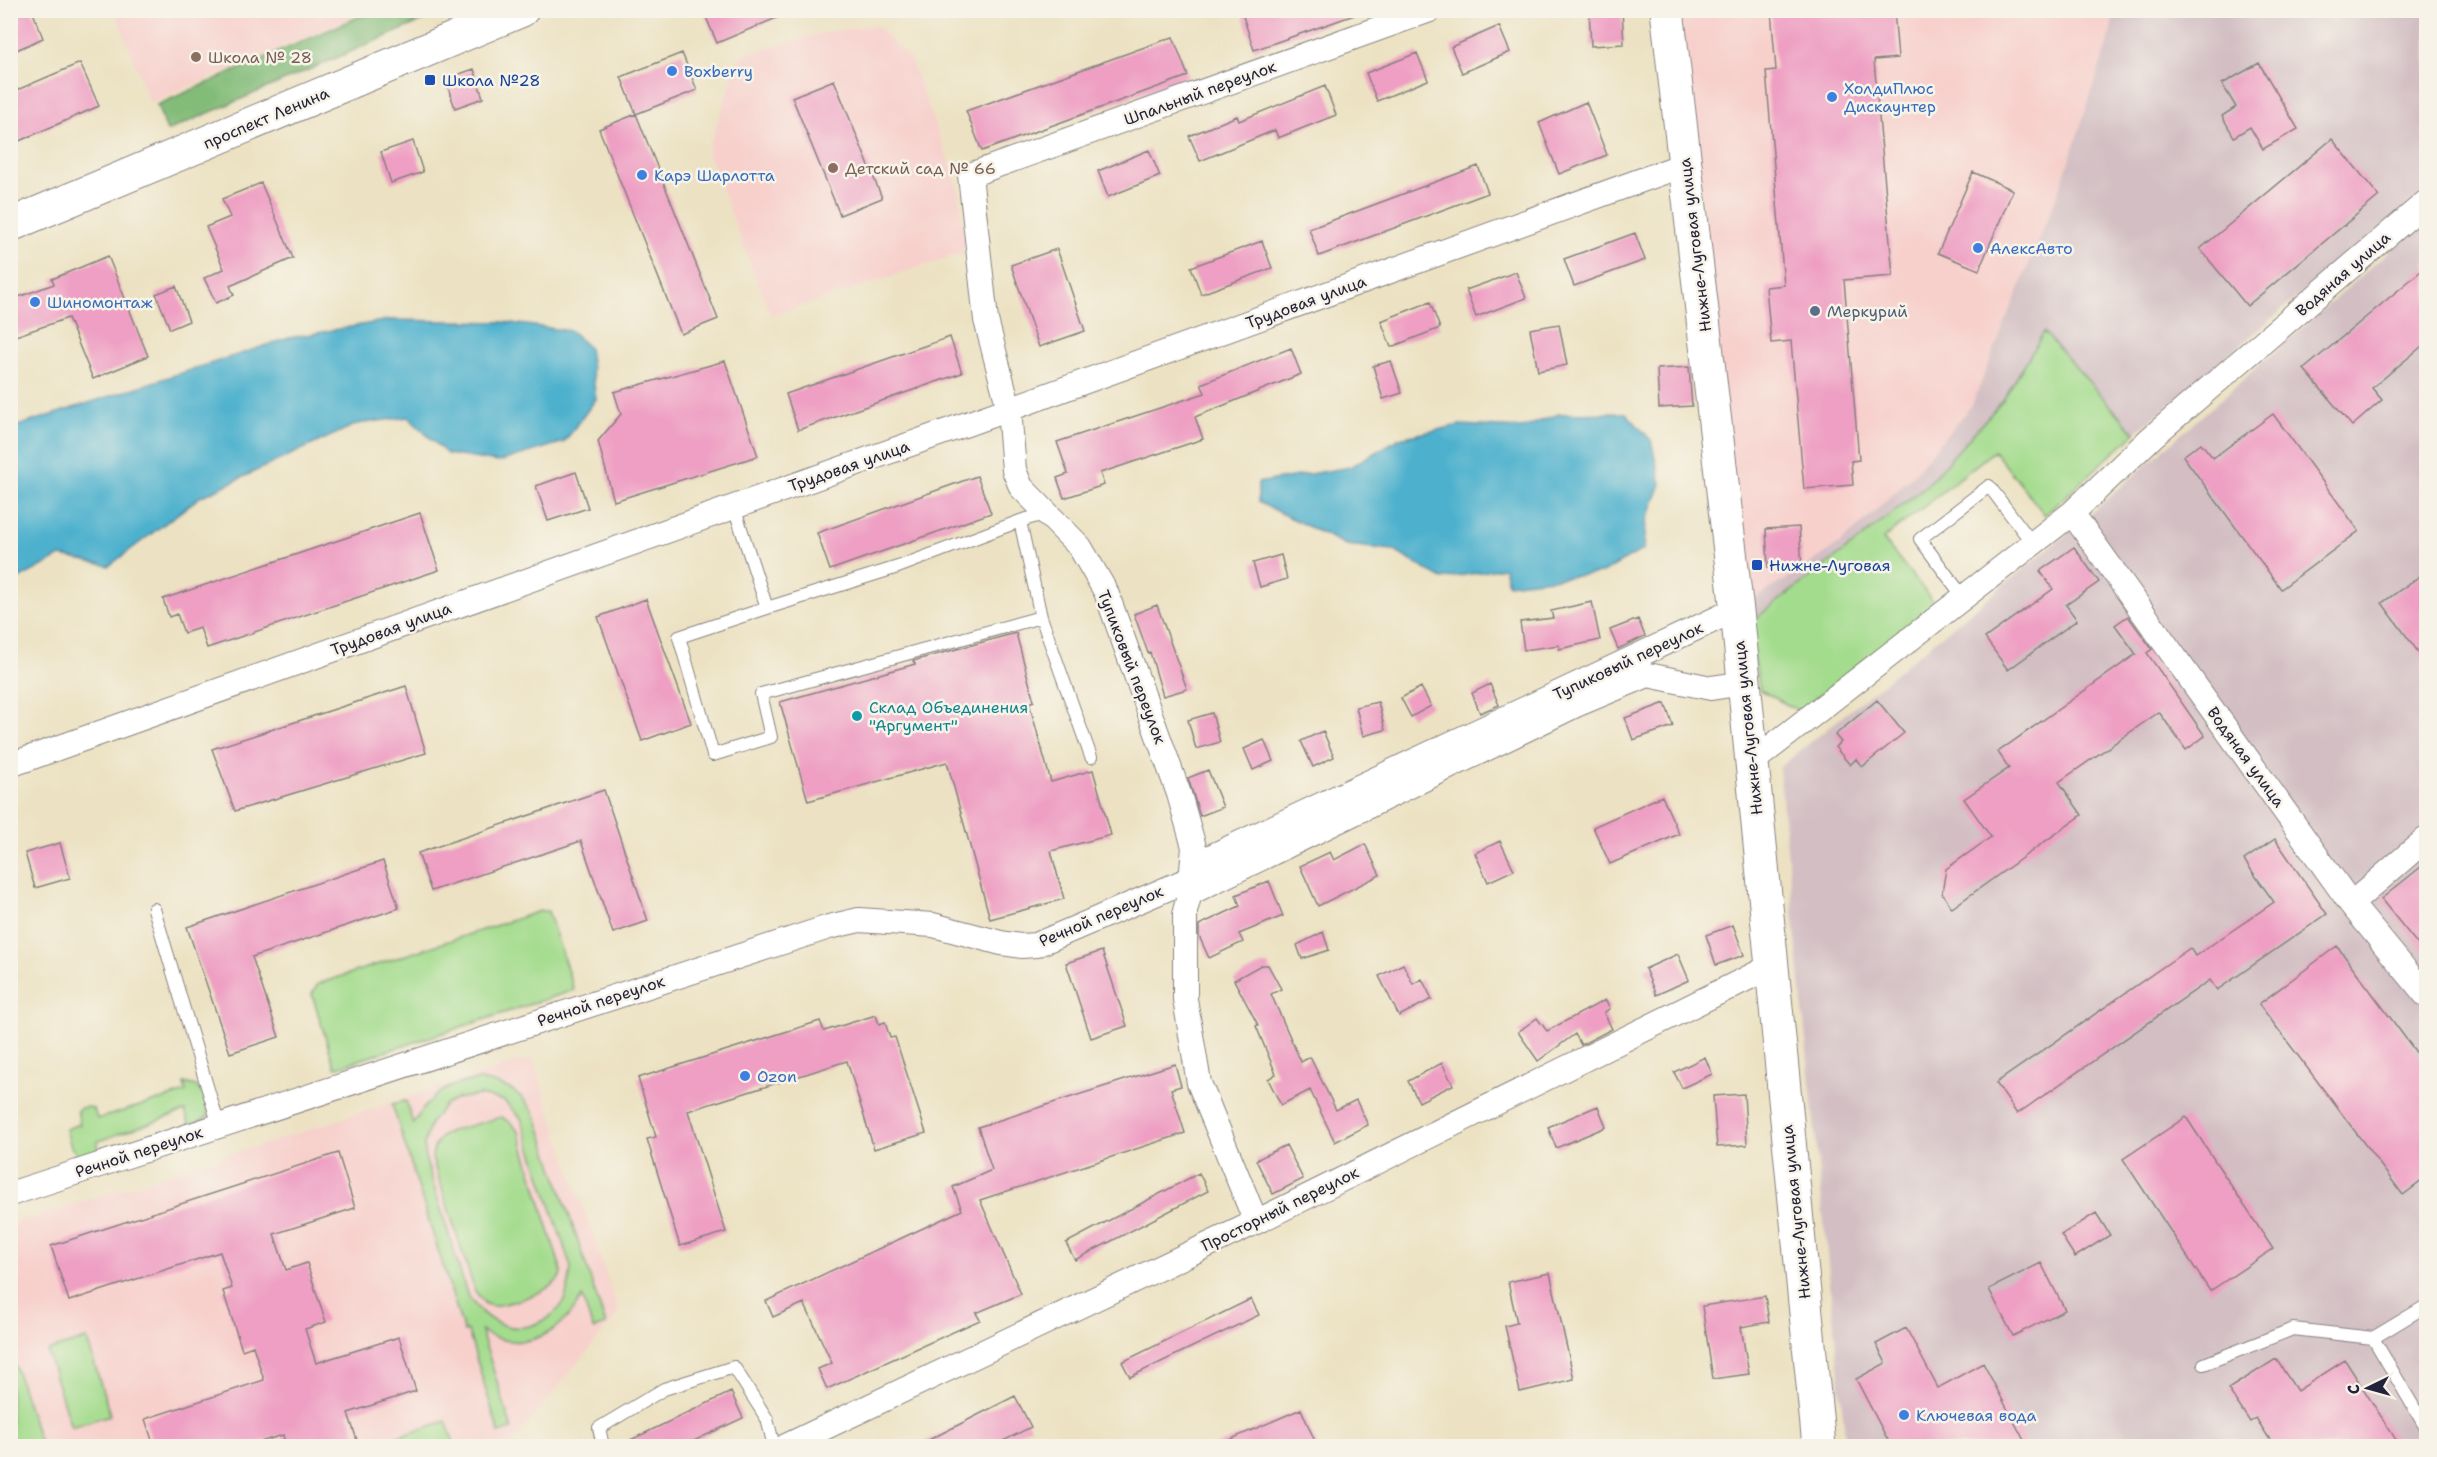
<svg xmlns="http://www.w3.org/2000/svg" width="2437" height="1457" font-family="'Shantell Sans',sans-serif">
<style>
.built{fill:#f7d0cc}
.industrial{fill:#d2bec3}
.green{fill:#a4dc8e;stroke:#637f64;stroke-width:1.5;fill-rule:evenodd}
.forest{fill:#83bc79;stroke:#526f5a;stroke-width:1.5}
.water{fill:#4eb1cd;stroke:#386a84;stroke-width:1.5}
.building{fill:#ee9fc3}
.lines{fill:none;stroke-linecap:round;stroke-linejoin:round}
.lane-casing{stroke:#87827f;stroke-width:14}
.street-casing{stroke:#87827f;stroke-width:26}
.secondary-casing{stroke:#87827f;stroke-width:35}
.lane{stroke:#fff;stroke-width:12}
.street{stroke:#fff;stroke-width:24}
.secondary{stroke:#fff;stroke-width:33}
.education-dot{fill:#8d6e63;stroke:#f7f3e8;stroke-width:2}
.shop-dot{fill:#3f7fe0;stroke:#f7f3e8;stroke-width:2}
.transit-dot{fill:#1a4fb4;stroke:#f7f3e8;stroke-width:2}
.service-dot{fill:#5c6f8a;stroke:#f7f3e8;stroke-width:2}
.culture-dot{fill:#0f9aa8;stroke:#f7f3e8;stroke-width:2}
.labels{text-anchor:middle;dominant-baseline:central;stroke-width:5;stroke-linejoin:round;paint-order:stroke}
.education-label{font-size:16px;fill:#785e54;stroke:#f7f3e8;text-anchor:start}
.shop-label{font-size:16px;fill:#366cbe;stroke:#f7f3e8;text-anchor:start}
.transit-label{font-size:16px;fill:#164399;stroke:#f7f3e8;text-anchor:start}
.street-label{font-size:16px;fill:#22223b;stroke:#f7f3e8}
.service-label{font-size:16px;fill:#4e5e75;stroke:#f7f3e8;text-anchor:start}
.culture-label{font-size:16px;fill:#0d838f;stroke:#f7f3e8;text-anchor:start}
</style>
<rect width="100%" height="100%" fill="#f7f3e8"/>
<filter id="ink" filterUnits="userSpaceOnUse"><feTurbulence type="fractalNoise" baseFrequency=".0167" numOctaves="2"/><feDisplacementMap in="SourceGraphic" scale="12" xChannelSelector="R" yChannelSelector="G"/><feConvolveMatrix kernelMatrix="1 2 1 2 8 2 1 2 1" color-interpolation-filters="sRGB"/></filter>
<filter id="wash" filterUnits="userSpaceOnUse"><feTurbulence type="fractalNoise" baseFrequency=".008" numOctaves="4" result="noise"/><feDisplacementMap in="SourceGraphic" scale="24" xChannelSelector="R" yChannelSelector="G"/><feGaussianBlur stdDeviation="1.35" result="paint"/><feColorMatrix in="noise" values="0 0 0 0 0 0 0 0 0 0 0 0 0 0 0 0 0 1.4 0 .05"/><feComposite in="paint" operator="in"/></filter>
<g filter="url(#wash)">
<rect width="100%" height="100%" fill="#ece2c3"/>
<path class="built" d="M115,11H367L150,103Z
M1681,11H2114L2110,36L2061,185L1972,405L1913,475L1868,518L1838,545L1790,578L1746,603Z
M875,25L910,59L958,185L966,252L771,316L707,152L740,56L825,32Z
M532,1058L619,1313L509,1446H11L10,1225Z"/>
<path class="industrial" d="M2114,11H2426V190L2135,433L2044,332L2003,400L1929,483L1859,540L1748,624L1746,603L1790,577L1838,545L1868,518L1913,475L1972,405L2061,185L2110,36Z
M2426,219V1446H1846L1779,768L2080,523Z"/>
<path class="green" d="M2044,332L2135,433L2045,515L1994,451L1883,539L1936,605L1799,711L1760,690L1748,624L1859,540L1929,483L2003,400Z
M540,911H548L574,990L335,1068L312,994L318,984Z
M481,1080C509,1086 523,1092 537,1119L606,1325L593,1329L582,1297C566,1326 538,1347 503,1340C496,1339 488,1334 481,1331L512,1429L499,1433L468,1331L464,1332L392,1104L406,1101L413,1124C430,1095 446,1083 481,1080ZM480,1095L504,1101L521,1118L571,1267C570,1278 568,1293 563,1303C559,1310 552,1315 546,1319C514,1338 485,1323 467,1294L425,1157L424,1144L431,1122L445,1105L456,1099Z
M184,1083L196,1086L208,1101V1117L190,1125L185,1111L98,1141V1155L89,1159L80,1158L71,1147L66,1129L80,1124L77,1110C83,1106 88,1106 94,1109L97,1119L186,1092Z
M501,1117L510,1122L519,1132L562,1273C555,1292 512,1303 493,1306L485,1304L475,1291L432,1158C433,1146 438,1138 448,1132Z
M87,1339L110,1415L71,1427L47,1351Z
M10,1350L41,1446H11Z
M446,1421L455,1446H397L394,1438Z"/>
<path class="forest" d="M372,11H445L167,131L157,105Z"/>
<path class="water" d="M389,320L504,322L571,331L589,348L596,399L564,442L498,462L447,454L408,417L357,424L200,497L109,566L61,556L11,583V428L289,338Z
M1626,413L1651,440L1661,484L1646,523L1644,549L1602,573L1508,584L1504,568L1442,579L1393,550L1346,545L1258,502V483L1350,467L1400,438L1460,425L1523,428L1559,414Z"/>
<g id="blocks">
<path class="building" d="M10,10H32L43,38L10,53Z
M703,10L793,11L717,43Z
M1241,10H1359L1360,13L1254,50Z
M1589,10H1622L1624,44L1591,46Z
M1771,10H1894L1898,58L1874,60L1893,276L1844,280L1859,460L1851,461L1853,485L1804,489L1791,341L1771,343L1766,287L1784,285L1766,71L1776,70Z
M1499,26L1510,52L1462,73L1451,47Z
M1173,37L1188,76L982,151L966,111Z
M682,53L697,90L636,114L621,77Z
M1417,53L1428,80L1377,101L1366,73Z
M80,63L99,106L10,145V93Z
M2259,63L2298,129L2263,149L2250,127L2234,137L2222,116L2236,107L2222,84Z
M474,69L483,98L455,108L445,79Z
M834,80L882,198L840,215L792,97Z
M1325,86L1336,115L1278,138L1275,130L1200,161L1189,136L1237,116L1239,121Z
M1586,102L1607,155L1559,174L1539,123Z
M636,114L718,319L681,334L599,129Z
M2332,139L2379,196L2247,306L2200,249Z
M413,141L423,172L391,183L381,152Z
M1149,150L1160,176L1108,197L1098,171Z
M1478,166L1488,193L1319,256L1309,229Z
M1973,172L2013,190L1979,270L1938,253Z
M261,183L293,258L230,286L234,295L216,303L204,278L224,269L206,227L230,217L222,199Z
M1635,233L1645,260L1574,286L1564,259Z
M1262,241L1272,268L1201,294L1191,267Z
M1057,249L1085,331L1039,347L1011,265Z
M108,256L148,356L93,379L68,318L10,338V300L54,284L52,279Z
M2427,266V342L2372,388L2382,400L2352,426L2304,369Z
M1516,272L1526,298L1476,317L1466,290Z
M176,286L189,321L170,329L156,294Z
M1430,302L1440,328L1391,347L1381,321Z
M1559,324L1567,365L1538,371L1530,329Z
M950,337L962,373L798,430L786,394Z
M1291,348L1301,374L1195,417L1203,439L1100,473L1104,485L1064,498L1057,478L1068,474L1057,442L1205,393L1201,384Z
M725,361L758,456L614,501L598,441L621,414L614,392Z
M1391,361L1402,393L1383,399L1373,366Z
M1689,367L1692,406L1659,408L1657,369Z
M2273,414L2359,531L2281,589L2183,456L2201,443L2213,458Z
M576,472L588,508L548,521L536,486Z
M977,476L991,513L830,570L817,533Z
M420,513L439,570L207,648L200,628L184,633L177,614L169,617L163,599Z
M1799,527L1802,566L1768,568L1766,529Z
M2074,547L2099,582L2066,605L2077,620L2008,670L1985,638L2053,589L2040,571Z
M1281,555L1287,579L1260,587L1253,563Z
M2427,571V664L2382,603Z
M646,599L691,723L642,741L598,617Z
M1592,602L1600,640L1559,649V645L1524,650L1520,622L1553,618L1551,611Z
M1157,605L1187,689L1163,696L1150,652L1148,653L1134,614Z
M2128,616L2152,649L2147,653L2205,736L2186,750L2159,712L2059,782L2082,815L1952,908L1942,893L1946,869L1991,837L1964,799L2009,768L1998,752L2136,654L2115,625Z
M1638,619L1645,636L1618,649L1610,630Z
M1016,633L1034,701L1029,703L1051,782L1093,770L1111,835L1051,851L1064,899L990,919L947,762L808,801L780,702L915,664L913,661Z
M1490,684L1499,705L1480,713L1472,693Z
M406,686L426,753L235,811L212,749Z
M1421,687L1431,706L1411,717L1401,698Z
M1877,700L1904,733L1862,767L1856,759L1850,765L1835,747L1841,742L1835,735Z
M1378,702L1385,730L1363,736L1356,707Z
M1665,703L1673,726L1633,740L1625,718Z
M1212,713L1220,742L1196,749L1188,720Z
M1323,731L1334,757L1313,767L1301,741Z
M1264,740L1273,761L1253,770L1244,749Z
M1208,770L1223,807L1200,816L1188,778Z
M604,790L648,921L613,933L581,841L431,891L418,853Z
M1662,796L1679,834L1610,864L1593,827Z
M2275,839L2327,914L2217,990L2210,980L2017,1114L1996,1083L2190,948L2195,956L2274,902L2244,860Z
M1500,841L1514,870L1488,882L1475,853Z
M60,843L70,878L35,888L25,853Z
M1365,844L1380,875L1318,906L1300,866L1330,852L1334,860Z
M383,861L399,908L252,957L279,1037L230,1053L187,927Z
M2427,862V956L2381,899Z
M1269,881L1283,916L1239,934L1243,942L1209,958L1199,936V925L1240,906L1236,895Z
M1733,925L1744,955L1716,965L1706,935Z
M1323,932L1329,950L1302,959L1297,945Z
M2337,946L2427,1067V1177L2403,1195L2259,1004Z
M1102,951L1127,1026L1091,1038L1066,963Z
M1678,954L1689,980L1656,995L1645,969Z
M1403,964L1413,984L1422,979L1432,999L1399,1016L1379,976Z
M1261,965H1268L1281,989L1271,994L1301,1062L1310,1057L1336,1110L1356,1100L1368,1125L1335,1142L1310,1090L1281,1105L1268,1079L1276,1074L1256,1026L1258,1025L1234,980Z
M1605,1000L1610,1008L1604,1013L1612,1029L1581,1045L1575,1034L1538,1061L1518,1032L1537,1018L1547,1031Z
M876,1015L879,1024L885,1022L890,1038L895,1037L926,1133L874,1149L847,1061L688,1111L726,1232L680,1246L647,1139L656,1137L638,1078L820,1021L824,1031Z
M1705,1057L1712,1074L1682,1088L1674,1072Z
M1442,1063L1453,1085L1419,1102L1408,1081Z
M1175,1064L1181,1086L1171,1089L1185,1133L980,1200L1021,1294L976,1313L980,1320L827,1389L818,1369L832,1363L804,1303L773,1317L766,1301L962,1210L953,1187L992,1170L978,1127Z
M1744,1094L1747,1145L1717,1147L1713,1096Z
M1598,1106L1606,1127L1556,1148L1548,1127Z
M2186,1117L2273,1249L2210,1291L2123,1159Z
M1286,1145L1303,1179L1273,1194L1256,1160Z
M338,1153L355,1208L274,1234L286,1270L307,1263L316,1292L326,1322L305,1329L316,1363L399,1337L416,1391L348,1413L359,1446H286L283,1435L247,1446H154L145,1419L264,1380L253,1346L242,1350L223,1291L232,1288L220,1252L69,1301L51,1246Z
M1199,1173L1208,1191L1075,1260L1066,1243Z
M2096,1213L2110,1235L2075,1257L2061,1235Z
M2041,1263L2065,1310L2013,1336L1989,1289Z
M1550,1273L1574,1379L1520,1392L1505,1326L1517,1323L1508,1282Z
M1765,1296L1769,1322L1741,1327L1749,1374L1713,1379L1702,1306Z
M1251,1299L1259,1315L1130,1377L1122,1362Z
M1906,1328L1938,1388L1983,1363L2027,1446H1891L1856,1379L1886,1363L1876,1344Z
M2276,1359L2297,1391L2345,1360L2400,1446H2274L2256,1418L2250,1422L2228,1389Z
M731,1392L743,1418L683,1446H618Z
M1015,1396L1031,1427L993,1446H917Z
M1301,1409L1317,1446H1215Z"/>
</g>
</g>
<g filter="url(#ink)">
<use href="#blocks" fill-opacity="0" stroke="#87827f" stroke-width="1.5"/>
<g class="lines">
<g class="lane-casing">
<path id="lane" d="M734,507L767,608L679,637L713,755L771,737L761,694L1041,617
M1020,521L1041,617L1091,757
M1964,598L1920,539L1989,486L2033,544
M767,608L898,567L1020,521L1048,513
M154,909L219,1126
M2426,1306L2373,1338L2426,1428
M2204,1364L2293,1329L2373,1338
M603,1446L599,1428L664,1389L734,1367L767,1419L774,1446"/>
</g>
<g class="street-casing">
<path id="street" d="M2072,513L2351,904L2426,995
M1752,762L2072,513L2152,437L2426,202
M10,765L1009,409L1686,164
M1193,865L1737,609
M1190,893L1576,705L1648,675L1711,688L1744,683
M2351,904L2426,839
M10,1194L829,927L859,920L933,925L1001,943L1021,946L1036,945L1192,878
M1256,1222L1199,1083L1185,999V911L1190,893L1194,847L1179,794L1106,592L1080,547L1021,487L1014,470L1009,409L986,320L970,175L1430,10
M786,1446L1256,1222L1772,966"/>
</g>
<g class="secondary-casing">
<path id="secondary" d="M1667,10L1738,620L1819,1446
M10,225L522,10"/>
</g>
<use href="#lane" class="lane"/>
<use href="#street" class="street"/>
<use href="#secondary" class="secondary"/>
</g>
</g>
<g class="education-dot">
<circle cx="196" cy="57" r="6"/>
<circle cx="833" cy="168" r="6"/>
</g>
<g class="shop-dot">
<circle cx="672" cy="71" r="6"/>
<circle cx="1832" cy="97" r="6"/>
<circle cx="642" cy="175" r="6"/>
<circle cx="1978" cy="248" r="6"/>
<circle cx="35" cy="302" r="6"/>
<circle cx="745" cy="1076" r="6"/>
<circle cx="1904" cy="1415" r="6"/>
</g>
<g class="transit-dot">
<rect x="424" y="74" width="12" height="12" rx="3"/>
<rect x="1751" y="559" width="12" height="12" rx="3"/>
</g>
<circle class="service-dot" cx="1815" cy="311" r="6"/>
<circle class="culture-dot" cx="857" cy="716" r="6"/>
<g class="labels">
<g class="education-label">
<text x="208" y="57">Школа № 28</text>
<text x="845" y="168">Детский сад № 66</text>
</g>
<g class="shop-label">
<text x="684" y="71">Boxberry</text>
<text x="1844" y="88">ХолдиПлюс<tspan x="1844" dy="18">Дискаунтер</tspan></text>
<text x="654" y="175">Карэ Шарлотта</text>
<text x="1990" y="248">АлексАвто</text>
<text x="47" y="302">Шиномонтаж</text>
<text x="757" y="1076">Ozon</text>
<text x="1916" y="1415">Ключевая вода</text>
</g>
<g class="transit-label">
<text x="442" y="80">Школа №28</text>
<text x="1769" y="565">Нижне-Луговая</text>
</g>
<g class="street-label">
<text transform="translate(1200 93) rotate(-20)">Шпальный переулок</text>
<text transform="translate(266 118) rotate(-23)">проспект Ленина</text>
<text transform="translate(1695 245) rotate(-97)">Нижне-Луговая улица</text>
<text transform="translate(2343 274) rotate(-41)">Водяная улица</text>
<text transform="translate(1306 302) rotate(-20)">Трудовая улица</text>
<text transform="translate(849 466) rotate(-19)">Трудовая улица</text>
<text transform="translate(391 629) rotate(-20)">Трудовая улица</text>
<text transform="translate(1628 661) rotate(-25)">Тупиковый переулок</text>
<text transform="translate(1132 667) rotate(69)">Тупиковый переулок</text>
<text transform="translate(1748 728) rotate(-96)">Нижне-Луговая улица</text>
<text transform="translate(2246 757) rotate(54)">Водяная улица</text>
<text transform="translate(1101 916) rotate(-23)">Речной переулок</text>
<text transform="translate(601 1001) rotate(-18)">Речной переулок</text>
<text transform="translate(139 1152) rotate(-18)">Речной переулок</text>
<text transform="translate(1280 1209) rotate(-26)">Просторный переулок</text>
<text transform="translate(1796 1212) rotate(-96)">Нижне-Луговая улица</text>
</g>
<g class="service-label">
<text x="1827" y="311">Меркурий</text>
</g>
<g class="culture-label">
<text x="869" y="707">Склад Объединения<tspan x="869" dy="18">"Аргумент"</tspan></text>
</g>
</g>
<rect width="2437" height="1457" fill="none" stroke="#f7f3e8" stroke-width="36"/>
<g transform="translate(2368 1388) rotate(265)" stroke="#f7f3e8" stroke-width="4.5" paint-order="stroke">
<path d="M0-4.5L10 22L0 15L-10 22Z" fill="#22223b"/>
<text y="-9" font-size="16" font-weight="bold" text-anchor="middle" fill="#22223b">С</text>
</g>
</svg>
